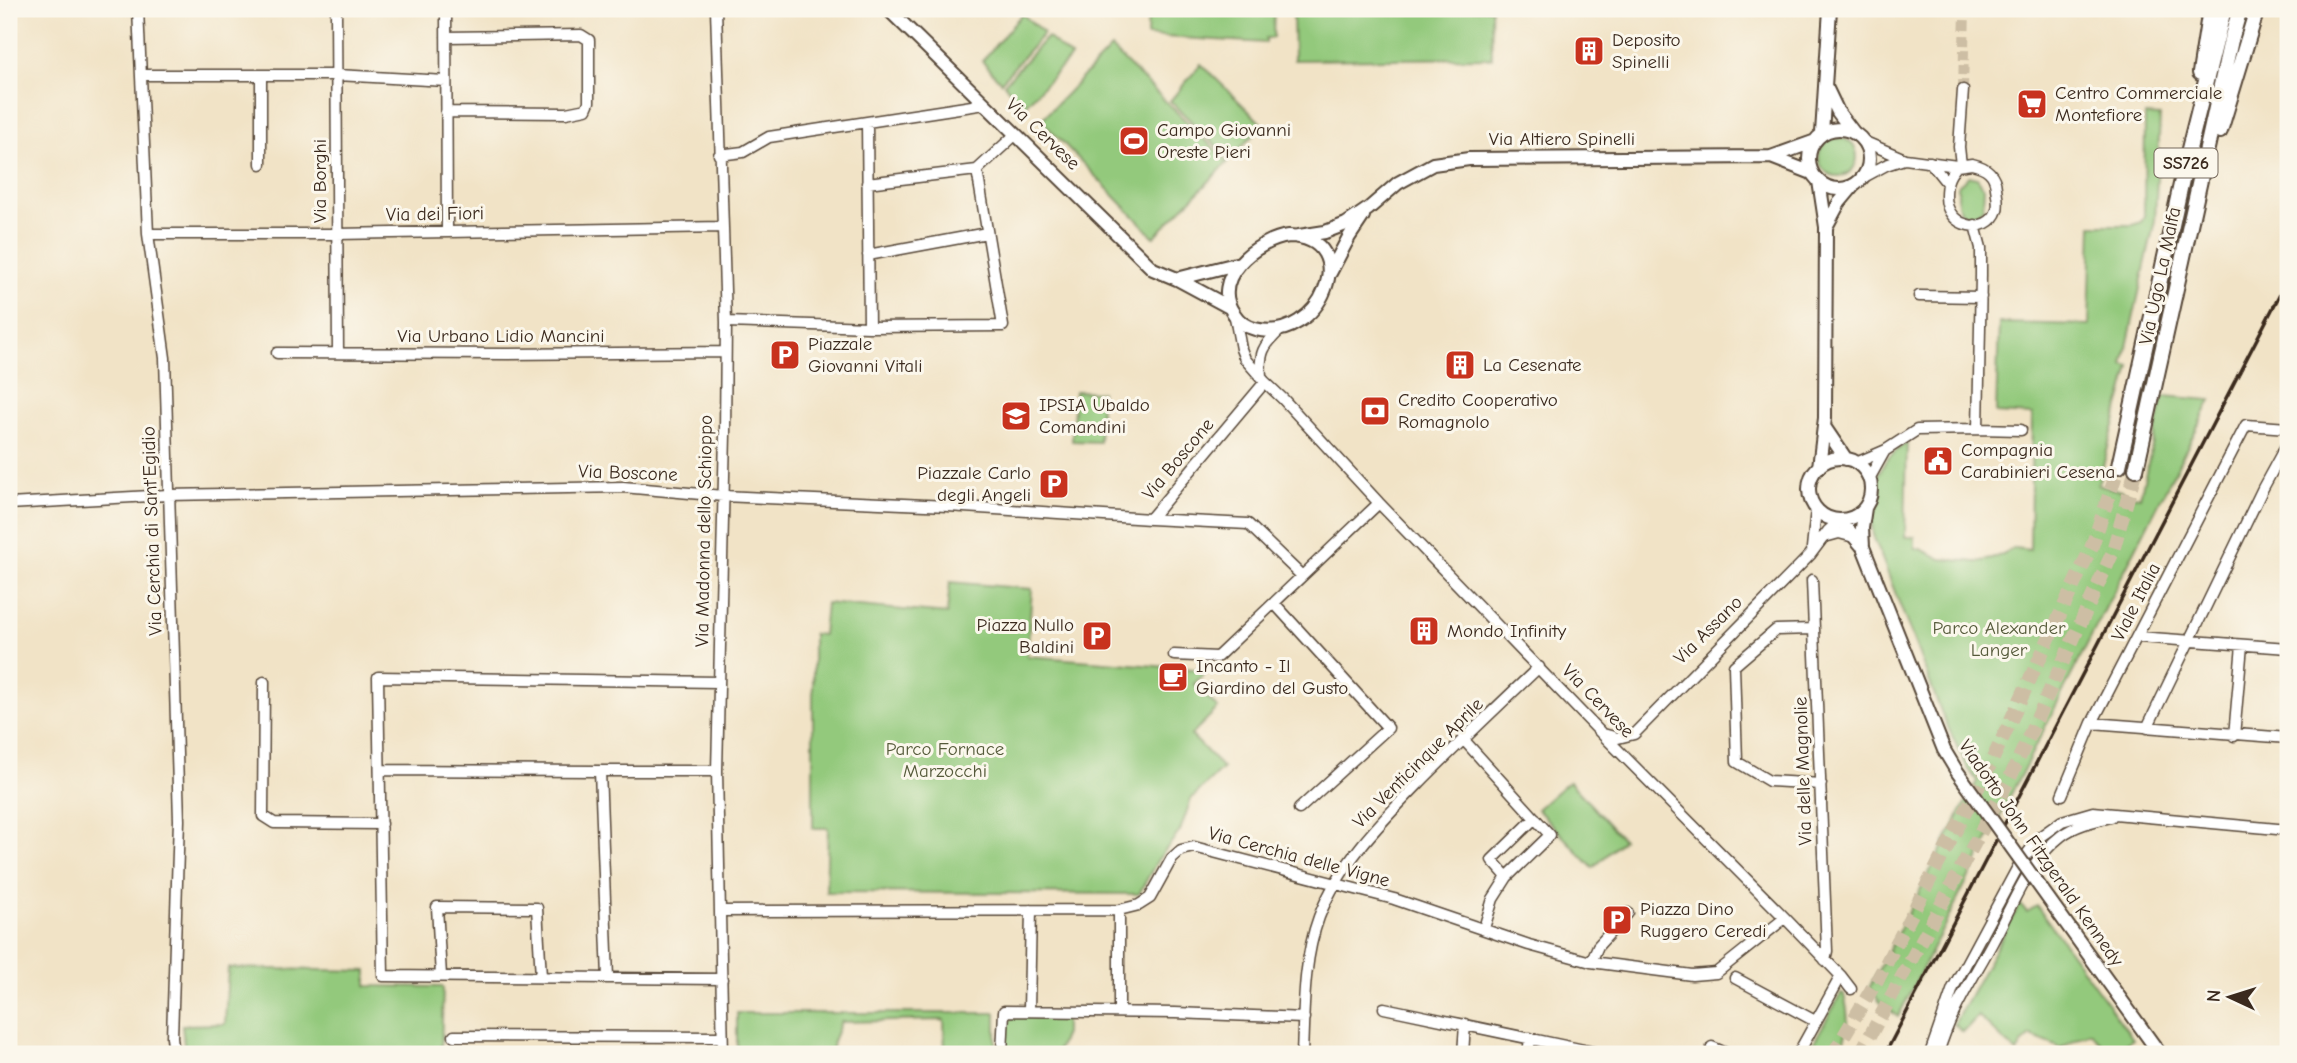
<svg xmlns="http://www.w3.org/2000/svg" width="2297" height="1063" font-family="'Comic Neue',sans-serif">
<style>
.green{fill:#93c97b;stroke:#677a4c;stroke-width:2}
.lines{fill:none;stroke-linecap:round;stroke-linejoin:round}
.minor-tunnel{stroke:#cdbea4;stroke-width:10;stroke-dasharray:10 5;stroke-linecap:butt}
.highway-tunnel{stroke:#cdbea4;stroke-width:14;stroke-dasharray:14 7;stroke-linecap:butt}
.minor-casing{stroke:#564637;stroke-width:13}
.major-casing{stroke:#564637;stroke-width:16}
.highway-casing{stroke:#564637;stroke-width:18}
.minor{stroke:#fff;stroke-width:10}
.major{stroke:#fff;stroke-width:12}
.highway{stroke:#fff;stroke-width:14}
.rail{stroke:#3b2a1e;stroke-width:3.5}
.major-bridge-casing{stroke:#564637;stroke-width:16;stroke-linecap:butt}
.major-bridge{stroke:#fff;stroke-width:12}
.labels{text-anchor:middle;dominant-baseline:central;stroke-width:6;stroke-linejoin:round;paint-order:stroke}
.shield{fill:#fbf7ec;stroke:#75685c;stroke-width:2}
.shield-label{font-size:18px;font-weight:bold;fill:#3b2a1e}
.poi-label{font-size:19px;fill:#3b2a1e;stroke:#fbf7ec;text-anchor:start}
.street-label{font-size:19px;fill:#3b2a1e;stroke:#fbf7ec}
.park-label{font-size:19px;fill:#555a3a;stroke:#fbf7ec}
</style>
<rect width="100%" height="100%" fill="#fbf7ec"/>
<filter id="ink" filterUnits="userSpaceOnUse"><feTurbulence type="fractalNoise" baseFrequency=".0143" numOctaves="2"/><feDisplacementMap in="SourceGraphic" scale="14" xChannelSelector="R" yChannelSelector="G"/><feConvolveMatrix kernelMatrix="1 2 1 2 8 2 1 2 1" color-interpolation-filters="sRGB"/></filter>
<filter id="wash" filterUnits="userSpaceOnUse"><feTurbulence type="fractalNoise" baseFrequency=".00686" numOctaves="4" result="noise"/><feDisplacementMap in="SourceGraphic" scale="28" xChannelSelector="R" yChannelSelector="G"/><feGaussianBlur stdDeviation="1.57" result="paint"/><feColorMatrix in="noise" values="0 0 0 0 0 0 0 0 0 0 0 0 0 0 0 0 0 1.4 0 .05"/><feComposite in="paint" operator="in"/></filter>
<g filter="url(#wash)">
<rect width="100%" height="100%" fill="#f1e3c6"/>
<path class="green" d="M1148,9H1274L1273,38H1266V43L1147,36Z
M1293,9H1491L1492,58L1294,60Z
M1022,14L1044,33L1001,82L982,61Z
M1047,37L1071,57L1024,106L1004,84Z
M1111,48L1228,162L1154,237L1041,120Z
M1201,64L1263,125L1230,159L1170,101Z
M2145,115L2160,116L2155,220L2123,365L2130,367L2098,484L2140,497L2164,396L2211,400L1898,1017L1880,1002L1869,988L1977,781L1967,767L1944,719L1873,535L1871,515L1878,493V475L1886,460L1907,442L1905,537H1915V549H1921L1941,559L1977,562L1992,559L2015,548L2030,550L2032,415L1996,413L1999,323L2089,325L2092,225H2133L2141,222L2144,217Z
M1819 157a19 19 0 1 1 38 0a19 19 0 1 1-38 0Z
M1969,176L1977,178L1984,188L1983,208L1973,216L1962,213L1958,205V185Z
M1075,391L1101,392L1099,442L1072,441Z
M950,582L1032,589L1027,656L1208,670L1194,684L1218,708L1191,735L1223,768L1191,799L1180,831L1157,861L1139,894L826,892L828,828H813V634L823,635L826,603L947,614Z
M1569,781L1623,840L1593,868L1537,809Z
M2020,904L2027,912L2037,906L2133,1039L2110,1054L2091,1032L2061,1048L2031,1036L2021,1045L2017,1053L1978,1016L1963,1032L1954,1024Z
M228,968L367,971V986L443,987L441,1054H185L182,1025L225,1024Z
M1841,994L1844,995C1850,1018 1849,1034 1838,1054H1807Z
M737,1013H996V1054H945L944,1020L841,1022L833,1041L831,1054H737Z
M1015,1016L1065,1018V1034L1056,1054H1006C1006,1042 1002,1023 1015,1016Z"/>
</g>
<g filter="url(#ink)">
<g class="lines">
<path class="minor-tunnel" d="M1963,90L1965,9"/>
<path class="highway-tunnel" d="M1833,1054L1879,977L1990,765L2092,546L2119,466
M1860,1054L2010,778L2112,554L2136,469"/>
<g class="minor-casing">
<path id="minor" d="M138,9L148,234L165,358L179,820L172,1037L174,1054
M336,9L338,353
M446,9L447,231
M716,9L726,322L725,434L717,771L723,1054
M446,37L581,35L589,40V102L586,109L566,113L446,112
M141,75H337L446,81
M867,123L869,327
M1863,141L1905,159L1957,166
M719,155L743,152L769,137L985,104
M1930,162L1946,182
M261,164V76
M1972,164C1986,167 1995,173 1996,188C1997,195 1999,204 1997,210C1989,235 1946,230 1946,196C1946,183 1948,176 1957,166Z
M1961,165L1959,147L1963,90
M977,170L1016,134
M1862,178L1886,165L1904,159
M867,183L977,170
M148,234H337L722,227
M868,255L987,233
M1919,296L1981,297
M1235,317L1241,349L1245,359L1265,382L1283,399L1379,503L1602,734L1785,918L1841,976L1851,989
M726,322L869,327L1003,326L977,170
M277,353L508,354L725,352
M1261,376C1259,353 1263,346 1280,330
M1978,429L2021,430
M1856,463L1886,450L1917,430L1978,429L1981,275V248L1975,225
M1869,479L1884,452
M9,504L168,495L623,487L723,496L948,506L1150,519L1265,382
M1150,519L1248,524L1302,576
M1821,538L1839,533L1854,537
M1812,548L1816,509
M1812,580L1827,951L1825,960
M1274,603L1388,728L1299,809
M1814,629L1776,630L1734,666L1737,762L1769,781L1821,784
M2138,637L2288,648
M1174,655L1217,657L1379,503
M264,682L263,816L274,823L381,824
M718,682L378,677L383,976L722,979
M2092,723L2288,738
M2147,728L2263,488L2288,442
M1603,734L1618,738L1634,734L1810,555L1828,531L1840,520
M2234,736L2242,645
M1463,739L1550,835L1507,877L1493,899L1484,928
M380,770L600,771
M2062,795L2092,723L2246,425L2288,428
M1507,877L1492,860L1535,818
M1119,910V1012
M720,911L1119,910L1139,905L1150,898L1172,858L1181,850L1194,847L1394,899L1529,945L1591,962L1692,975L1716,973L1785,918
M1591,962L1598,946L1628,913
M441,976L437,907L537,908L541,977
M608,978L600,771H717
M1735,978L1815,1021
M1384,1008L1603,1054
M1029,1010L1031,910
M454,1036L722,1037
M1712,1047L1728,1054
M1002,1054L1004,1011L1175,1013L1304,1018
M1302,1054C1304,1010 1303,960 1319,917C1340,862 1383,820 1424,778C1462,740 1500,704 1539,667
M1463,1054L1465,1024
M1528,1054L1530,1038
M1798,1054L1841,976
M1930,1054L1953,988L2020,863L2041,836L2062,821L2093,812L2288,830
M1938,1054C1949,1014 1972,980 1992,943C2012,907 2027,862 2061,836C2075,825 2094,821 2111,817"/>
</g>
<g class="major-casing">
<path id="major" d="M888,9L1153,269L1177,279L1229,307
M1827,89L1838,112L1854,133
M1809 159a30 30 0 1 1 60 0a30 30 0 1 1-60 0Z
M1822,133L1830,9
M1771,157L1812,173
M1819,181L1826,227L1825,418L1819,467
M1826,227L1839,203L1854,185
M1289,236C1364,238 1321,345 1255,329C1247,327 1239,322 1234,314C1209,279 1256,240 1289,236Z
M1299,236L1325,232L1346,224L1368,209L1398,183L1433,164L1469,159L1771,157L1813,142
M1330,273L1349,237L1363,216
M1177,279L1240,263
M1825,428L1846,459
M1809 489a31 31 0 1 1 62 0a31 31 0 1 1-62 0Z
M1840,520L1863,547
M1863,547L1862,528L1865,508"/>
</g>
<g class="highway-casing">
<path id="highway" d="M2200,73L2210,9
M2220,131L2257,9
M2119,466L2187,157L2224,9
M2136,469L2231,40L2240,9"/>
</g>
<use href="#minor" class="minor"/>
<use href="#major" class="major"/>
<use href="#highway" class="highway"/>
<path class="rail" d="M1885,1054L2288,279"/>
<g class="major-bridge-casing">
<path id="major-bridge" d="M1863,547L1944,750L1956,770L2160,1054"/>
</g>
<use href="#major-bridge" class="major-bridge"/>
</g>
</g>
<defs>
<g id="building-square" transform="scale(1.575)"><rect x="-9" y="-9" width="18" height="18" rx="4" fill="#c8321e" stroke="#fbf7ec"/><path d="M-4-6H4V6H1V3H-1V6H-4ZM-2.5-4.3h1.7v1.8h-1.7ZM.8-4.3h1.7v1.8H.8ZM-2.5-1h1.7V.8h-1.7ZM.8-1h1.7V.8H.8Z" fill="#fff"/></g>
<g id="supermarket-square" transform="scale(1.575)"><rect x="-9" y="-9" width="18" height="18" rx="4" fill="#c8321e" stroke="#fbf7ec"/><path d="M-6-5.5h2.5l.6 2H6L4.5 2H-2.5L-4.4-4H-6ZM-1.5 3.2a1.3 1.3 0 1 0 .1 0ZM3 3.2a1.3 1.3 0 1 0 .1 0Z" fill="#fff"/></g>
<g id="stadium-square" transform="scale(1.575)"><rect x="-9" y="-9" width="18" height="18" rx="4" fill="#c8321e" stroke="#fbf7ec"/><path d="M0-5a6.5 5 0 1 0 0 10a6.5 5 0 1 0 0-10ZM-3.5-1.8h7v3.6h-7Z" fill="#fff"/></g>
<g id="parking-square" transform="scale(1.575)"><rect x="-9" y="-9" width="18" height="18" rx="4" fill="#c8321e" stroke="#fbf7ec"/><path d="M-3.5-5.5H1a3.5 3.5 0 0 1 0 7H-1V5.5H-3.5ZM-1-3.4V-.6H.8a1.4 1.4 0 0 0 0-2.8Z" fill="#fff"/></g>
<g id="bank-square" transform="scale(1.575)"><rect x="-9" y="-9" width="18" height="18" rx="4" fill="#c8321e" stroke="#fbf7ec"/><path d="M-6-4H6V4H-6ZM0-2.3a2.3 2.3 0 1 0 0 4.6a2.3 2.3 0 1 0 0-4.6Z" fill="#fff"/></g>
<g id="school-square" transform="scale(1.575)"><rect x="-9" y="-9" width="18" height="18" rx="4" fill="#c8321e" stroke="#fbf7ec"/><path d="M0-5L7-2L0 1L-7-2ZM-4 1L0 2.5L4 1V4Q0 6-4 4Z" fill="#fff"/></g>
<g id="civic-square" transform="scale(1.575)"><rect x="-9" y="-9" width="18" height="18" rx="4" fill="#c8321e" stroke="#fbf7ec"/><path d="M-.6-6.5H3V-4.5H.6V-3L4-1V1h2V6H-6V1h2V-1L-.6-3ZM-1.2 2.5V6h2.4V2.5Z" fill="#fff"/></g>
<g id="cafe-square" transform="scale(1.575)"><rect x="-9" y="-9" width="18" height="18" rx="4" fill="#c8321e" stroke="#fbf7ec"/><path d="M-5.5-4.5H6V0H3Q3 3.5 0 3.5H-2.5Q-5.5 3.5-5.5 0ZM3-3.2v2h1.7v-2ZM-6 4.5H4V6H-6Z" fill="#fff"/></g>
</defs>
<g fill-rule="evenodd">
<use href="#building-square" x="1589" y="51"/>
<use href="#supermarket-square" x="2032" y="104"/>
<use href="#stadium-square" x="1134" y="141"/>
<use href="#parking-square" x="785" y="355"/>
<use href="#building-square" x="1460" y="365"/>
<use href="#bank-square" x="1375" y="411"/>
<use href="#school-square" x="1016" y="416"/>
<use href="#civic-square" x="1938" y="461"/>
<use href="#parking-square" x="1054" y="484"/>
<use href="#building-square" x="1424" y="631"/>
<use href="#parking-square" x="1097" y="636"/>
<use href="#cafe-square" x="1173" y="677"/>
<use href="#parking-square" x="1617" y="920"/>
</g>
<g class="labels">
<rect class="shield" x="2154.5" y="148.5" width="63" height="29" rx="5"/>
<g class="shield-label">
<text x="2186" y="163">SS726</text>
</g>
<g class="poi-label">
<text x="1612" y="40">Deposito<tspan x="1612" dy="22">Spinelli</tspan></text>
<text x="2055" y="93">Centro Commerciale<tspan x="2055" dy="22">Montefiore</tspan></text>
<text x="1157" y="130">Campo Giovanni<tspan x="1157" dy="22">Oreste Pieri</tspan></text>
<text x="808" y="344">Piazzale<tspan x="808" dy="22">Giovanni Vitali</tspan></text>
<text x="1483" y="365">La Cesenate</text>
<text x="1398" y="400">Credito Cooperativo<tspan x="1398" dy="22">Romagnolo</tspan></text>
<text x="1039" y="405">IPSIA Ubaldo<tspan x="1039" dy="22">Comandini</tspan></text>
<text x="1961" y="450">Compagnia<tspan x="1961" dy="22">Carabinieri Cesena</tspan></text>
<text x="1031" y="473" text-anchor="end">Piazzale Carlo<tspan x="1031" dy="22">degli Angeli</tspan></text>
<text x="1074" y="625" text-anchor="end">Piazza Nullo<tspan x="1074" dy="22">Baldini</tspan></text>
<text x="1447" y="631">Mondo Infinity</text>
<text x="1196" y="666">Incanto - Il<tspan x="1196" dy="22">Giardino del Gusto</tspan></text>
<text x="1640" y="909">Piazza Dino<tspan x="1640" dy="22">Ruggero Ceredi</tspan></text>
</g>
<g class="street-label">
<text transform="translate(1043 134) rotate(44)">Via Cervese</text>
<text x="1562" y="139">Via Altiero Spinelli</text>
<text transform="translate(320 181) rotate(-90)">Via Borghi</text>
<text transform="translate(435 214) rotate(-1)">Via dei Fiori</text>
<text transform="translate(2160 276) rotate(-78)">Via Ugo La Malfa</text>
<text x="501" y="336">Via Urbano Lidio Mancini</text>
<text transform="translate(1178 459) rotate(-50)">Via Boscone</text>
<text transform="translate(628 473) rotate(2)">Via Boscone</text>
<text transform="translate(152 531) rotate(-92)">Via Cerchia di Sant'Egidio</text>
<text transform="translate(704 531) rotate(-89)">Via Madonna dello Schioppo</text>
<text transform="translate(2136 602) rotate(-63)">Viale Italia</text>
<text transform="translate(1708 630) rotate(-45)">Via Assano</text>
<text transform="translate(1598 701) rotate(46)">Via Cervese</text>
<text transform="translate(1418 763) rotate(-45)">Via Venticinque Aprile</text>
<text transform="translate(1803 771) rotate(-92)">Via delle Magnolie</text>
<text transform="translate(2041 853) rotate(55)">Viadotto John Fitzgerald Kennedy</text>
<text transform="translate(1299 857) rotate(15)">Via Cerchia delle Vigne</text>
</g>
<g class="park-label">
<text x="1999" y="628">Parco Alexander<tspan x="1999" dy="22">Langer</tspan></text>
<text x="945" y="749">Parco Fornace<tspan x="945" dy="22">Marzocchi</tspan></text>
</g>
</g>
<rect width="2297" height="1063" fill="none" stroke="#fbf7ec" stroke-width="35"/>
<g transform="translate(2230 997) rotate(274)" stroke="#fbf7ec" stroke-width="5" paint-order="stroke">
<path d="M0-5L12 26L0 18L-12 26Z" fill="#3b2a1e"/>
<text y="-10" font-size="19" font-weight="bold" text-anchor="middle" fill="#3b2a1e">N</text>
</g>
</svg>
